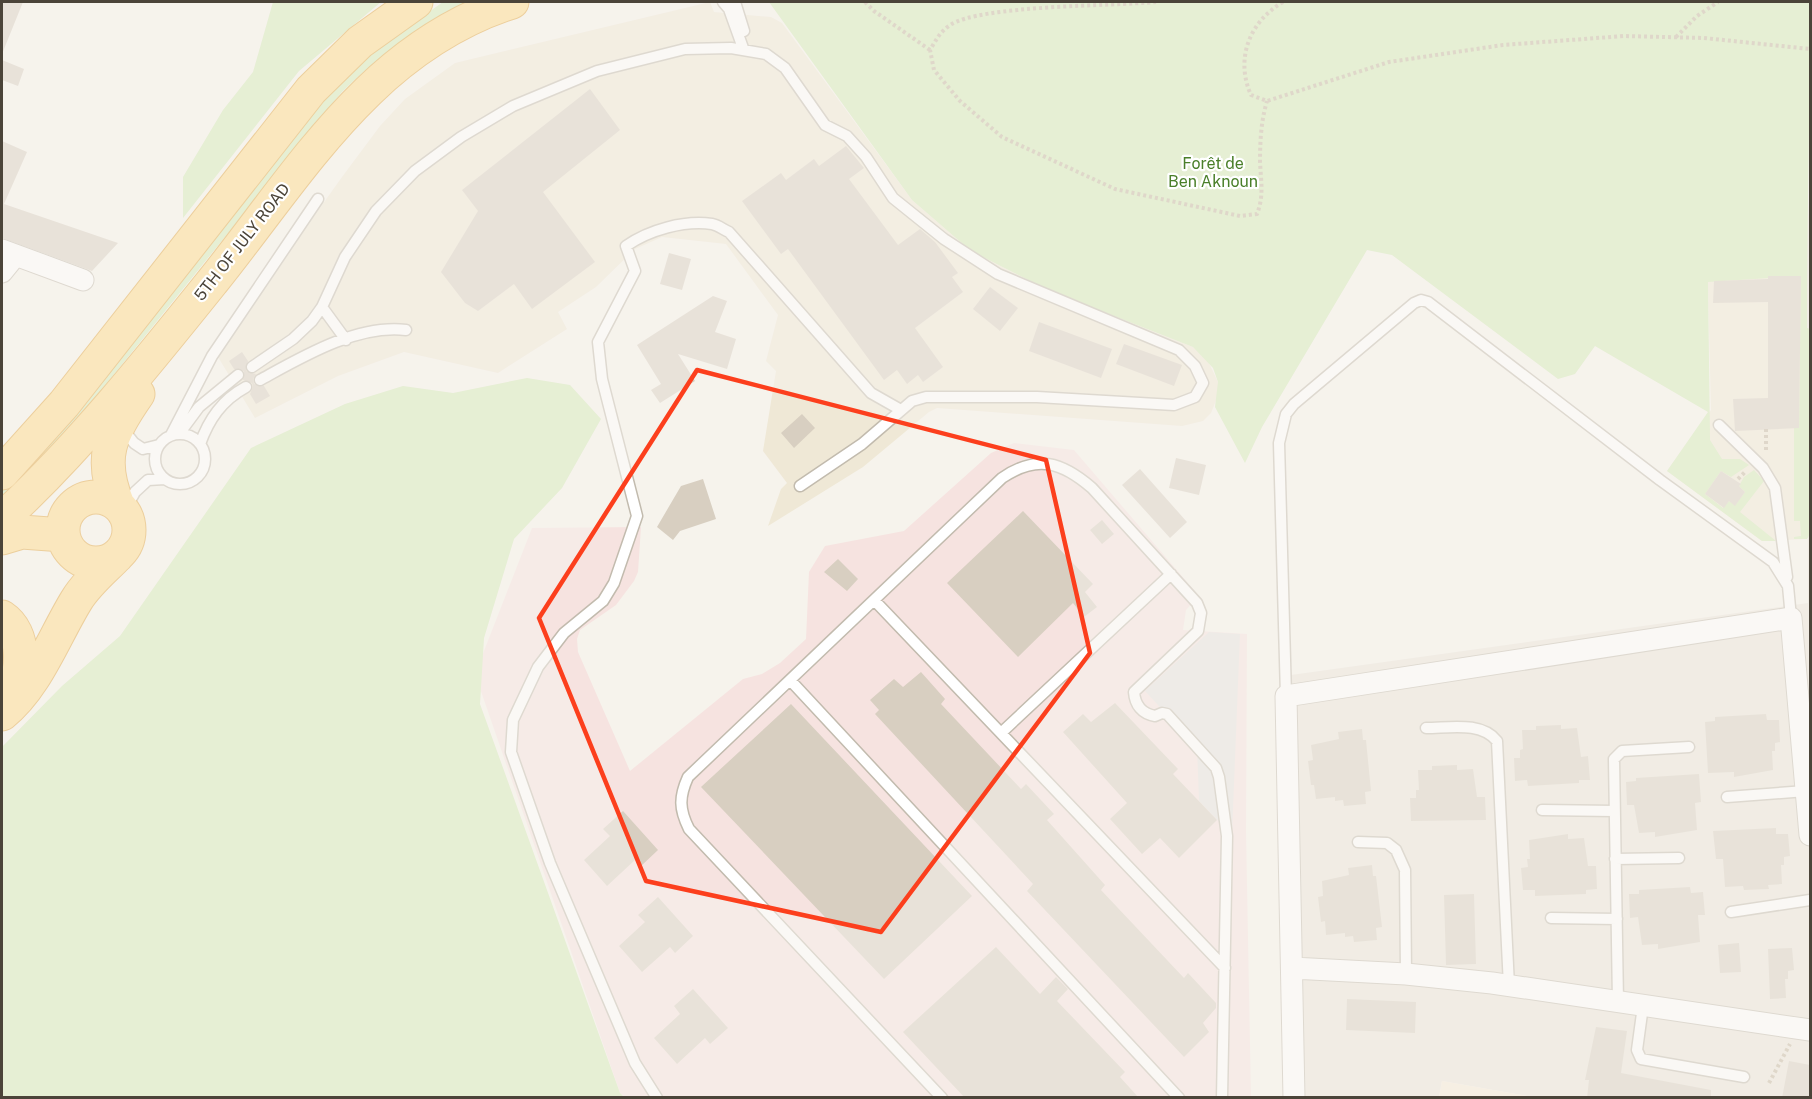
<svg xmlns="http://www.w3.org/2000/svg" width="1812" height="1099" font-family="'Public Sans',sans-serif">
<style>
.residential{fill:#eae5da}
.commercial{fill:#f7ead8}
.education{fill:#efe8d6}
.medical{fill:#f6e3e0}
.green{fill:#d2eab5}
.parking{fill:#e5e3e0}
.building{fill:#d8cfc1}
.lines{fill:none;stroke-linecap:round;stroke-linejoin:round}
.service-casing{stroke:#c2bbae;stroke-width:13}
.minor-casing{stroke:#c2bbae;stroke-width:23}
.trunk-casing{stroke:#e0a43c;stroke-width:35}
.path{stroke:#c4b79f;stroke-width:4;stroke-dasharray:3 3;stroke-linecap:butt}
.service{stroke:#fff;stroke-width:10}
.minor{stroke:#fff;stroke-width:21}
.trunk{stroke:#ffd985;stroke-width:33}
.marked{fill:none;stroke:#fc3f1d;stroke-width:4.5;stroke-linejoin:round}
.labels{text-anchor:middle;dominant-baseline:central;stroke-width:4.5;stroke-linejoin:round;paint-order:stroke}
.park-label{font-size:16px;fill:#4a7f2a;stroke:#fff}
.street-label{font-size:16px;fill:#4b4439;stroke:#fff}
</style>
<rect width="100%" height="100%" fill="#f6f3ec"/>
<path class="residential" d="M1810,175V1097H1533L1442,1081L1439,1097H1300L1291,675L1808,603L1807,239Z"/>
<path class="commercial" d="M1442,1081L1533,1097H1439Z"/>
<path class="education" d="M710,2L714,12L771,17L782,23L912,200L971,251L1048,290L1193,347L1207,359L1218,382L1219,393L1211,413L1203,421L1182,426L937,408L929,412L863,467L768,526L781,489L787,483L763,451L776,371L766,361L778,315L726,244L662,237L635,249L596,287L558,312L567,329L498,373L404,352L338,376L255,418L218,357L244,314L342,177L380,126L405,99L455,63Z
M1807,239V539L1762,541L1667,471L1711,410L1707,244Z"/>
<path class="medical" d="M1014,443L1074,450L1199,596L1186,610L1183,630L1247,634L1246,831L1251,1097H625L620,1093L475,674L532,528L641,527L638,572L634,581L616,605L580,630L577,639L578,652L630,771L743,679L762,674L780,663L806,639L809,572L825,546L904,531L991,453Z"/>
<path class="green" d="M273,2H381L299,71L183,218V177L223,110L253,72Z
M443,2H468C428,21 372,61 341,93L91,403L2,500V490L15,477L326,95L374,51Z
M769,2H1810C1810,111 1807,219 1807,328L1810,329V534L1807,539H1794V537L1801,536L1800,521H1794V428H1799L1801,276L1708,282L1710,440L1722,459H1740L1749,465L1731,477L1721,471L1705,494L1723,508L1729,501L1735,505L1745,492L1739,486L1744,477L1754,470L1764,481L1740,512L1776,541H1762L1667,471L1708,412L1595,346L1575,374L1558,379L1392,255L1367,250L1262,427L1245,463L1215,407L1218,382L1213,368L1193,347L1048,290L971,251L912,200Z
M527,378L570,385L601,419L562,488L514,539L484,638L480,704L620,1093L624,1097H2V747L62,686L120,636L251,448L345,404L403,386L453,393Z"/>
<path class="parking" d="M1209,632L1240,634L1232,835L1199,801L1197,747L1145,691Z"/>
<path class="building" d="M2,2H23L2,54Z
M2,60L24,69L18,86L2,80Z
M590,89L620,130L543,192L595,262L532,309L514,284L478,311L465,303L441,272L478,211L462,190Z
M2,141L27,152L4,204L118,243L92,271L2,238Z
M846,146L864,168L849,179L898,245L920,229L935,242L958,273L952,277L963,292L915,328L943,367L923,382L918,375L907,384L897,370L884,380L788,249L781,254L742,201L781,173L786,180L814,159L819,166Z
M669,253L691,259L682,290L660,284Z
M1768,276H1801L1799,428L1735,431L1733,399L1768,398V302L1713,303L1714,281L1768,279Z
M990,287L1018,308L1000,331L973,309Z
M713,296L727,301L715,332L736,339L727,369L678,354L695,381L660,403L651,390L661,384L637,345Z
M1039,322L1112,349L1101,378L1029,351Z
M1124,344L1182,365L1174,386L1116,364Z
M242,352L248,361L246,371L256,374L253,379L254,384L264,386L270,396L256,404L250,394L253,387L252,383L243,380L244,371L234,369L229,361Z
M802,414L815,428L794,448L781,433Z
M1176,458L1206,465L1199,495L1169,488Z
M1140,469L1187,522L1170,538L1122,485Z
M1721,471L1741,484L1739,486L1745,492L1735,506L1729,501L1724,508L1705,494Z
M703,479L716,519L680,531L673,540L657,527L681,486Z
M1023,511L1093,584L1085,592L1097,607L1084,617L1073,603L1018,657L947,583Z
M1102,520L1114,534L1102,544L1090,530Z
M838,559L858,579L847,591L824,572Z
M921,672L945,699L941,704L1021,789L1026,784L1054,814L1047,820L1105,885L1101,890L1184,978L1188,973L1216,1003V1008L1203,1023L1209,1032L1184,1057L1027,891L1033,884L875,714L879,710L870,700L894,679L903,687Z
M1115,703L1178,769L1173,774L1217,820L1179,858L1160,838L1142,854L1110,819L1127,803L1063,732L1083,714L1091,722Z
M791,704L972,896L884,979L701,787Z
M1766,714L1767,720H1779L1780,742L1775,743V751H1772L1773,770L1734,777V772L1708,773L1705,722L1715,721V717Z
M1561,725V729L1577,728L1581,757L1588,756L1590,780H1579V783L1528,786L1527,780L1515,781L1514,758H1520V750L1523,749L1522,730H1536V726Z
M1362,729L1363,740H1366L1371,791L1365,792L1366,804L1344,806L1343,800L1335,801V797L1316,799L1314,785H1311L1308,761L1313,760L1311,745L1339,739L1338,732Z
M1457,765V770L1473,769L1477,797H1485L1486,820L1411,821L1410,798H1416V790H1419L1418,770H1432V766Z
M1699,774L1701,802L1695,803L1697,830L1655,837V832L1639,833L1634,805H1627L1626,782L1636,781V778Z
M623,811L658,850L640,867L635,860L607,886L584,860L610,836L603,829Z
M1776,828V834H1788L1790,856L1784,857V865H1781L1782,884L1768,885L1769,889L1744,890L1743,886L1725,887L1723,859H1716L1713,831Z
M1568,834V839L1584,838L1588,866H1596L1597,889L1586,890V894L1535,896V890H1523L1521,868L1528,867L1527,859H1530L1529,840Z
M1372,865L1373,876H1376L1382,927L1376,928L1377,940L1354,942L1353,936L1345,937V933L1326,935L1325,921L1321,922L1318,897L1323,896L1322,881L1349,875L1348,868Z
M1690,887L1691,893L1703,892L1705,915H1698L1700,942L1658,949V944L1642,945L1638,917L1630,918L1629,894H1639V890Z
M1474,894L1476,964L1446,965L1444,895Z
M658,897L693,936L675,953L670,947L642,972L619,946L645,922L638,915Z
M1739,943L1741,972L1720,973L1718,945Z
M996,947L1040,994L1056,977L1068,989L1057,1001L1125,1072L1120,1077L1139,1098H965L903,1032Z
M1792,948L1794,970L1788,971V979H1785L1786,998L1770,999L1768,949Z
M693,989L728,1028L710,1044L705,1038L677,1064L654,1038L680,1014L674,1006Z
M1347,999L1416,1002L1415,1033L1346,1030Z
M1596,1027L1627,1031L1621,1073L1711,1090V1098H1587L1589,1080H1585Z
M1789,1061L1810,1065V1098H1782Z"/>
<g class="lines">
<g class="service-casing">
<path id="service" d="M723,2L729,9L743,48
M735,2L744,31
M322,307L346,340
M252,367L293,339L312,321L322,307L345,257L376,211L415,171L461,137L513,106L597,71L685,49L731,48L766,54L785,68L825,125L847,136L866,157L893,198L944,239L998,274L1179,350L1195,366L1203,383L1195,397L1174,405L1037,397H926L912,401L862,444L800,486
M260,380C302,357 357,324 406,330
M1719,425L1763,468L1775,488L1787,577
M123,429L134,443L143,449L159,445
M155 459a25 25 0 1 1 50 0a25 25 0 1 1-50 0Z
M179,434L199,407L238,375
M171,435L212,356L318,199
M200,444C209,419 222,400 246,387
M126,508L135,492L148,480L165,479
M874,600L1225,968
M790,680L1179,1098
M1286,696L1279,443L1286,414L1294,404L1414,303L1421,300L1428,302L1660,480L1773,562L1788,586L1791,618
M1426,728C1449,728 1481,721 1497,741L1509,986
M1001,733L1171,574
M1727,797L1806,791
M1542,810L1614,811
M1358,842L1387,843L1396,850L1405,870L1406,974
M1615,859L1679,858
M1731,912L1810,900
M1551,918L1617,919
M1618,1002L1614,759L1622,751L1689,747
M1643,1006L1637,1050L1641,1059L1744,1077
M657,1098L635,1063L550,863L511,752L513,720L538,667L564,633L603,601L614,583L637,516L602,379L598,342L635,271L626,246C649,230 684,220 712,224C718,225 724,230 729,232L871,393L901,410
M942,1098L689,829C679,809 679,797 688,777L1002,478C1037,454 1062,462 1092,488L1197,603L1201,613L1198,631L1134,692C1135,705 1142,714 1155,716L1162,713L1167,714L1216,768L1219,777L1227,836L1222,1098"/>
</g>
<g class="minor-casing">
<path id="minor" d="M2,250L83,280
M2,272L15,256
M1292,968L1406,974L1492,983L1810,1030
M1294,1098L1286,696L1791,618L1810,835"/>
</g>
<g class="trunk-casing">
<path id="trunk" d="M2,473L64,404L311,90L360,42L416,2
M63 530a33 33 0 1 1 66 0a33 33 0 1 1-66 0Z
M118,505C98,458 110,434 138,394
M2,519C78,449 147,363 212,282C299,174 371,47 512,2
M2,538L22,532L63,535
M2,617C26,633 24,672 10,694
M2,714C36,687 54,637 76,601C86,584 103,570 117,556"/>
</g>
<path class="path" d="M865,2L874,11L930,50
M1156,2C1112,6 981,5 950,25C940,32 936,40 930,50L934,70L960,101L1002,137L1115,189L1240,216L1257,214C1264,196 1261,182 1260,162C1260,142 1261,121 1267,101
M1283,2C1249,22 1235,59 1251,95L1267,101L1389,62L1503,45L1624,36L1704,38L1810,49
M1676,37L1697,16L1718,2
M1766,429V452
M1738,479L1746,471
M1769,1083L1790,1044"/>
<use href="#service" class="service"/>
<use href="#minor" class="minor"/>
<use href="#trunk" class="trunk"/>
</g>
<path d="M0 0H1812V1099H0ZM697,370L1046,460L1090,653L881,932L646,881L539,618Z" fill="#f6f3ec" fill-opacity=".55" fill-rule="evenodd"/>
<path class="marked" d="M697,370L1046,460L1090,653L881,932L646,881L539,618Z"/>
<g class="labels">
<g class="park-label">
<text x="1213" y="163">Forêt de<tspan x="1213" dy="18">Ben Aknoun</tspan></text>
</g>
<g class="street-label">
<text transform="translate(242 242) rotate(-52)">5TH OF JULY ROAD</text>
</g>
</g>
<rect width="1812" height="1099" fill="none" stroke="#4b4439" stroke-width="6"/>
</svg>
